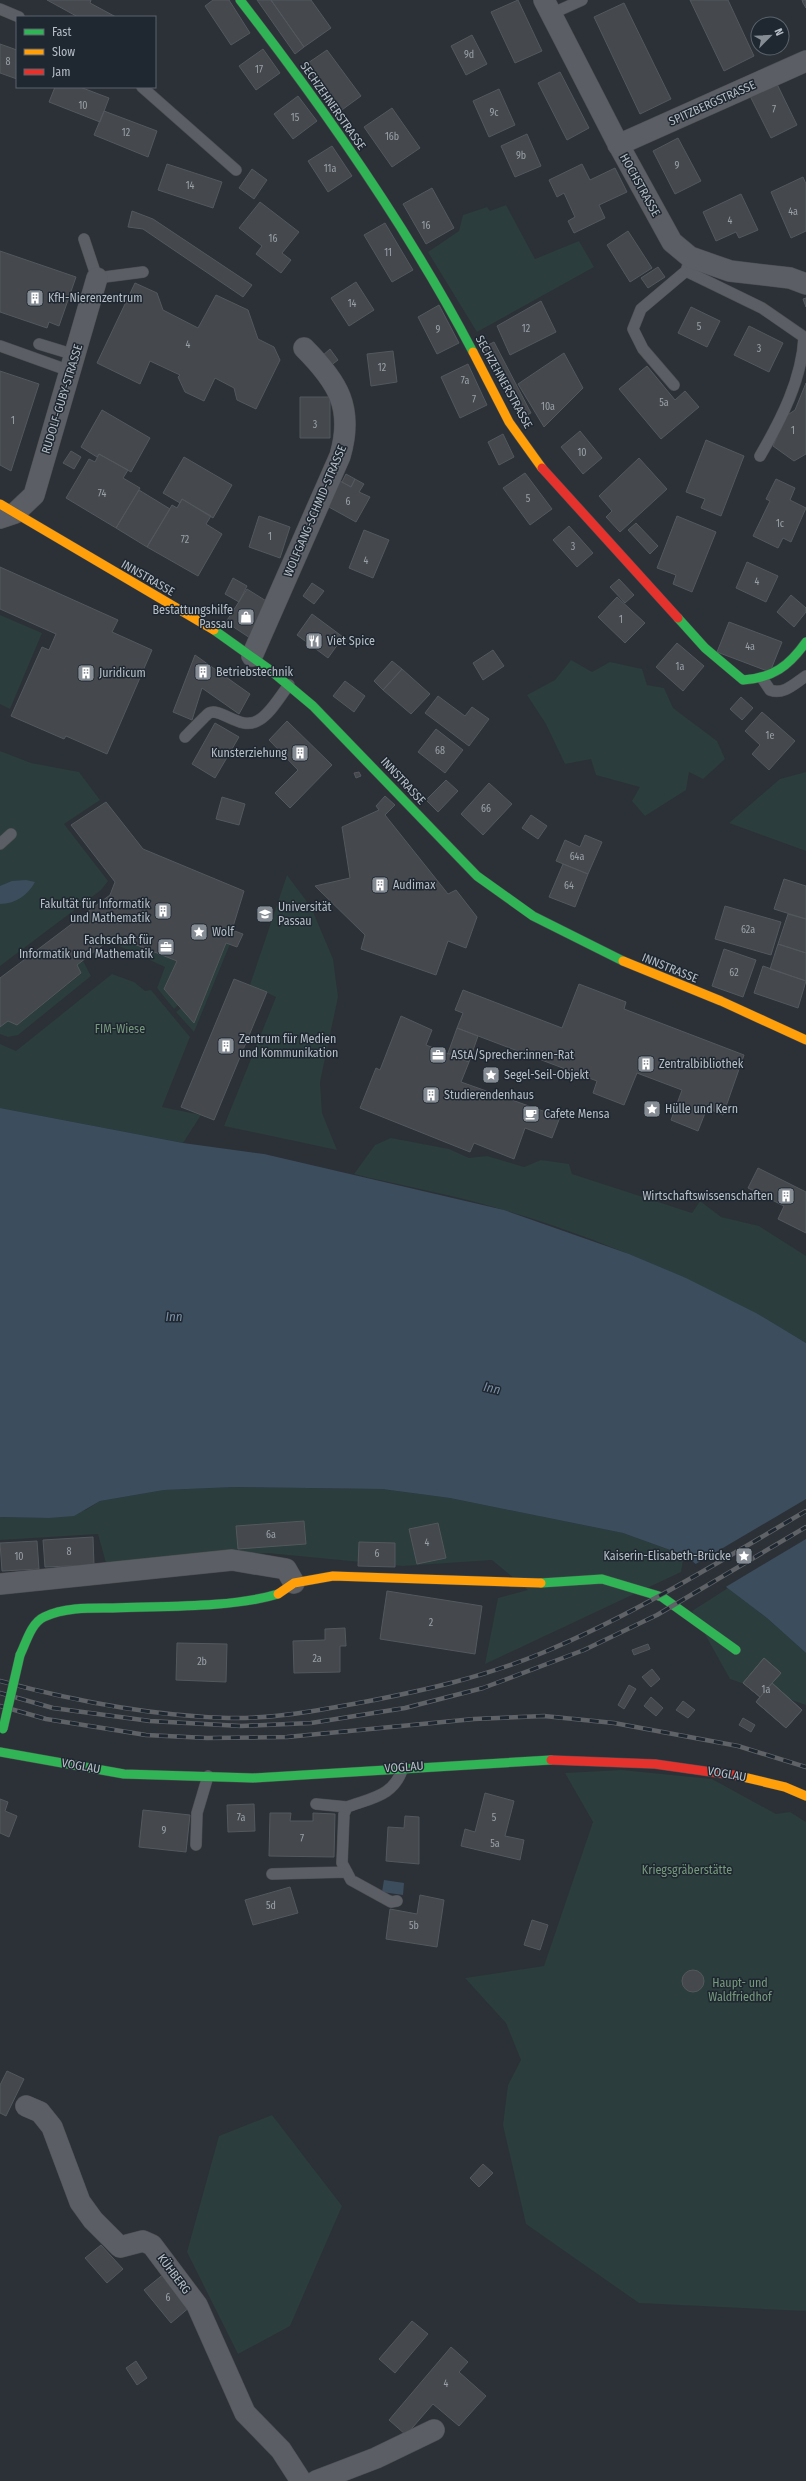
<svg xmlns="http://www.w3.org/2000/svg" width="806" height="2481" font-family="'Fira Sans Condensed',sans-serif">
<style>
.green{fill:#2b3d3d}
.water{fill:#3c4d5e}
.pier{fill:#2c3137}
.building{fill:#45494e;stroke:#53585e}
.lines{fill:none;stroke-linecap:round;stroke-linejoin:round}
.lane-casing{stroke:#4a4d51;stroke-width:12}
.street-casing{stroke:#4a4d51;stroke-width:22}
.fast-casing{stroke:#4a4d51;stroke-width:10}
.slow-casing{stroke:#4a4d51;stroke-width:10}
.jam-casing{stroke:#4a4d51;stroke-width:10}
.lane{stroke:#5b5e64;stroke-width:11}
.street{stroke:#5b5e64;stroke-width:21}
.fast{stroke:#30b455;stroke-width:9}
.slow{stroke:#ff9f0a;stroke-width:9}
.jam{stroke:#e5322d;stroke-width:9}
.rail-casing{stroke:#5f6368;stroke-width:4.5}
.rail{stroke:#1f2730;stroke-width:3;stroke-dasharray:9;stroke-linecap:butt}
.fast-bridge-casing{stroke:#4a4d51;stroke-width:10;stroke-linecap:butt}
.fast-bridge{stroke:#30b455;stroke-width:9}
.labels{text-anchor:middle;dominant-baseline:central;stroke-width:3;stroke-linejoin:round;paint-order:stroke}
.number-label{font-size:10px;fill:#9aa0a8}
.street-label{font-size:12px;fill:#b6bdc6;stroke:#1f2730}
.poi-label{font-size:12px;fill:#b6bdc6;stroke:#1f2730;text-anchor:start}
.park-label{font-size:12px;fill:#779a7d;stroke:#1f2730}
.water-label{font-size:13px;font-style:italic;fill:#7a90a6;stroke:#1f2730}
</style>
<rect width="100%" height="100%" fill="#2c3137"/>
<path class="green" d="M506,205L535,259L579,241L594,267L477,332L428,252L459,231L463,215L487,207L490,211Z
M0,615L42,633L10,709L0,704Z
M571,660L592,672L610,662L642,669L647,685L664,688L673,708L717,741L725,759L703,779L689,772L686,790L645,816L632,801L640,787L596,775L591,759L565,764L546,724L527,695L555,680Z
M0,751L31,763L79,772L100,800L64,824L108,881L101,890L0,966Z
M806,772V851L729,823L780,779Z
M287,875L311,907L333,959L338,997L320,1082L322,1113L337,1150L224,1126L276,997L250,985Z
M114,936L177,961L164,989L178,1005L174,1009L157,988L165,967L117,945L105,943Z
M226,943L230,944L194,1032L176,1012L181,1008L194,1023Z
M83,961L91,976L18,1035L8,1037L0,1034V1027L8,1021L17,1025L81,974L77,965Z
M112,974L134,982L145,991L151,990L190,1037L162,1107L201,1115L183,1143L0,1108V1044L16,1051Z
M391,1138L449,1149L469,1158L487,1156L524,1167L541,1160L569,1164L572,1174L692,1213L700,1201L721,1217L759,1226L806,1256V1343C711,1287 610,1241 504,1210C455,1195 403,1186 354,1174L375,1145Z
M234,1487L382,1489L450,1498L623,1533L684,1555L681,1572L485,1664L498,1598L528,1590L492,1560L403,1566L267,1553L106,1563L98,1534L0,1540V1517L49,1518L86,1510L100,1501L164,1490Z
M728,1588L767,1618L806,1653V1705L730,1679L692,1611Z
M622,1770L712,1779L776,1814L790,1812L806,1822V2311L639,2303L526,2224L503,2125L508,2085L521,2060L506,2023L465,1978L544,1966L593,1822L565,1773Z
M272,2115L342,2206L290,2326L238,2354L187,2252L219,2136Z"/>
<path class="water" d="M26,880L35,882C28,895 15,904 0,904V886L12,881Z
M0,1108L183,1143L264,1154L504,1210L629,1254L686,1278L756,1313L806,1343V1653L767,1618L684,1555L623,1533L450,1498L382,1489L234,1487L164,1490L100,1501L74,1516L49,1518L0,1517Z
M384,1880L404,1883L403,1895L382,1892Z"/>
<path class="pier" d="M806,1499V1539L724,1588L694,1565Z"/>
<path class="building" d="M47,0H91L90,3L116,17H78Z
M213,0H229L250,33L231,45L205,6Z
M257,0H271L304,47L295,54Z
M271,0H311L331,28L304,47Z
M518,0L542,51L515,63L491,12Z
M690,0H728L754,56L724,71Z
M802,0H806V8L803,3Z
M624,3L671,99L640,114L594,17Z
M472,35L487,64L466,75L451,46Z
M0,44L17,50V79L0,73Z
M263,49L280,73L256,90L239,66Z
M327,50L361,96L339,112L305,65Z
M560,72L589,128L567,140L538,83Z
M776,82L797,125L771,138L750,96Z
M55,87H80L109,98L100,122L49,102Z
M499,89L515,125L489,137L473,101Z
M298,96L317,121L293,139L274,114Z
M392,108L420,148L392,167L364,127Z
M104,111L157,131L148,157L94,135Z
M527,134L541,166L515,177L501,146Z
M678,138L701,181L675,194L653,151Z
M332,146L352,176L328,192L308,161Z
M167,164L222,182L213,208L158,190Z
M582,164L590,180L615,168L627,192L599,205L605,218L574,233L568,221L575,217L564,193L557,197L549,180Z
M252,169L267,180L254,199L239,188Z
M803,177L806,184V231L791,238L771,192Z
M432,188L454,228L426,244L403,204Z
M741,194L758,230L739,238L736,232L716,241L703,212Z
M260,202L299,232L282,253L291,260L281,273L256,254L262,246L239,228Z
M132,211L153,219L252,285L243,297L143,229L128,227Z
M385,223L413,270L392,282L364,235Z
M628,231L652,268L630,282L607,245Z
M0,251L76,277L59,326L49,322L47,328L0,312Z
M658,267L665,277L648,288L641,278Z
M356,282L374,310L349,326L331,298Z
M135,283L157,293L163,310L198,328L216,295L248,310L258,339L274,347L280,360L256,409L237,400L234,388L215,378L204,401L185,392L178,377L180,375L150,361L140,384L97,363Z
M806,298V307L803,299Z
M541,301L556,332L510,355L497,326Z
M439,305L459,343L437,354L418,317Z
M691,307L720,321L707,347L678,333Z
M749,326L783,343L769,372L734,355Z
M494,342L531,413L520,418L484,347Z
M330,349L338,360L330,366L322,356Z
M393,351L397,382L371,386L367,354Z
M564,353L583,388L544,427L518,384Z
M468,364L487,405L460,418L441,377Z
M647,366L675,400L685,391L699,407L661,439L619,389Z
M0,371L39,384L11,471L0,465Z
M806,383V454L794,461L773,446L786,416L795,410Z
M300,397H330V438H300Z
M102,410L150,438L131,472L99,454L97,457L81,447Z
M580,431L602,458L583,474L561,447Z
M503,434L514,457L499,465L488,442Z
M706,440L744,456L721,516L701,508L705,499L686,492Z
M71,451L81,457L74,469L63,463Z
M99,454L128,470L123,478L140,488L116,528L66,498L89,459L95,462Z
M184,457L232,485L213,518L182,499L180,503L163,493Z
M639,458L667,489L620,532L606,517L612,511L599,496Z
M525,473L552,509L530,525L503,488Z
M346,474L355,479L351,487L342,482Z
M355,479L364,484L359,492L370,497L356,522L327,506L340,481L351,487Z
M776,479L795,488L790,500L806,508L791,542L783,538L778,548L753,536L770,501L766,499Z
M139,490L170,509L147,547L116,528Z
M182,499L211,516L206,524L222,534L198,576L147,547L172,505L177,508Z
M259,516L290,527L280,558L249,547Z
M677,516L716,532L692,592L673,584L676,575L657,568Z
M636,523L658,546L650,554L628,530Z
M569,526L593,553L577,567L553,540Z
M364,530L389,540L373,578L349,568Z
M747,562L778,576L766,602L736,588Z
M0,567L118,620L112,632L152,650L107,754L66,736L64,739L11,716L42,647L49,650L56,634L0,609Z
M233,578L247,586L239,602L225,594Z
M619,579L634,595L625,603L610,587Z
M312,583L324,591L314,604L303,596Z
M247,589L271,604L250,638L226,622Z
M791,595L806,608V612L794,627L777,612Z
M617,597L645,623L625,643L598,617Z
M312,614L343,637L328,658L297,635Z
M729,622L782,642L770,672L717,652Z
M677,643L704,666L683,691L656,667Z
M493,650L504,666L483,680L473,663Z
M195,655L250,694L239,714L202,688L192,720L173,712Z
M392,661L402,669L383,690L374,681Z
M402,669L430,694L411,714L383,690Z
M345,681L365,696L354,712L333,696Z
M438,696L465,716L472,707L489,719L469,746L425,713Z
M741,697L753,708L742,720L730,709Z
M762,712L795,741L769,770L752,754L760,745L745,731Z
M287,721L332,765L290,808L275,793L298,770L269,740Z
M215,723L239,737L215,778L192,764Z
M436,729L463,750L445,773L418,752Z
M359,772L361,776L356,778L354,773Z
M446,780L458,791L438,812L426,800Z
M489,783L512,804L483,835L461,814Z
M385,796L395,805L385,815L448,894L456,890L477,917L466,948L448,941L436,975L361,949L365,935L315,886L350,878L342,827L379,810L376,806Z
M222,797L245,804L239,825L216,819Z
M106,802L143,849L244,891L232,930L243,934L237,947L226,943L194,1023L164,989L177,961L114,936L77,965L81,973L17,1025L8,1021L0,1027V978L110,895L115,882L71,825Z
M531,815L547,826L538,839L522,828Z
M585,835L602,842L588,874L556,861L565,840L580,847Z
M563,864L588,874L575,907L549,897Z
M784,879L806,886V919L774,909Z
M725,906L781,922L771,955L715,939Z
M788,914L806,919V953L778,944Z
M778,944L806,953V981L770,969Z
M724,949L756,960L743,997L712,986Z
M763,966L806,981L798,1008L754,993Z
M234,979L267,992L214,1120L181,1107Z
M579,984L626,1002L624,1009L744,1055L723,1115L707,1108L698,1131L671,1120L682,1090L637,1073L624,1105L593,1093L597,1081L457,1028L463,1013L455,1010L463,990L562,1028Z
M401,1016L432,1030L426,1045L469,1062L461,1082L560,1117L552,1138L525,1128L514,1159L474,1143L470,1152L360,1108L376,1068L380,1070Z
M457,1028L478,1036L469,1062L448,1053Z
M758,1168L806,1192V1233L778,1219L784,1206L748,1188Z
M304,1521L306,1544L238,1549L236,1526Z
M438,1523L446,1558L417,1564L409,1529Z
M93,1537L94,1565L45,1567L43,1540Z
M37,1541L39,1569L2,1571L0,1543Z
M359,1542L395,1543V1567L358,1566Z
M387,1591L482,1606L475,1654L380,1639Z
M345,1628L346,1646H340V1672L294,1673L293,1641L325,1640V1629Z
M177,1643L227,1644L226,1682L176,1680Z
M648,1644L650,1649L634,1655L632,1650Z
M764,1658L781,1673L772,1683L802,1710L786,1728L756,1702L760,1697L743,1683Z
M764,1658L781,1673L760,1697L743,1683Z
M652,1669L660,1679L651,1687L642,1677Z
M772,1683L802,1710L786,1728L756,1702Z
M629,1685L636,1689L624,1709L618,1705Z
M651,1697L663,1708L656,1716L644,1706Z
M683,1701L695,1710L688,1718L676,1710Z
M743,1718L755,1725L751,1732L739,1725Z
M485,1793L514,1801L505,1836L524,1840L520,1860L461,1846L465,1829L475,1832Z
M0,1799L8,1802L5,1811L17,1816L9,1837L0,1833Z
M254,1804L255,1831L228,1832L227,1805Z
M143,1810L190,1815L186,1852L139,1847Z
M270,1813H291L290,1821H313V1813L335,1814L334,1857L269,1856Z
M405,1816L419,1817V1864L386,1861L388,1827L404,1828Z
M290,1887L298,1913L253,1925L245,1900Z
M420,1895L444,1900L437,1947L386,1939L390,1909L417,1914Z
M532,1920L548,1925L540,1950L524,1945Z
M682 1981a11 11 0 1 1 22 0a11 11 0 1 1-22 0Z
M7,2071L24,2079L6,2116L0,2113V2085Z
M483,2164L493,2173L479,2187L470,2178Z
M101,2245L123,2269L107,2283L85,2258Z
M165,2273L191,2306L171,2323L144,2290Z
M412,2321L428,2334L395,2373L379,2359Z
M451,2347L468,2362L459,2372L486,2396L459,2426L433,2404L406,2435L389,2420Z
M136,2361L147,2378L137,2385L126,2368Z"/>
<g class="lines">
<g class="lane-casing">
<path id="lane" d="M0,9L19,17
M551,14L582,0
M142,87L236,170
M84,239L97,278L143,272
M686,271L762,308L804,337C802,379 781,420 760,456
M39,344L75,355
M0,346L70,371
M674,385L643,349L633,329L641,309L686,271L688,265
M762,678L770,690C784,695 794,684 806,676
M185,737C190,732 206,715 209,713C221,707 241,732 259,720C271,713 280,696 289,685
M0,844L11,834
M316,1804L347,1807
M196,1845L197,1813L208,1776
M272,1874L347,1872
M397,1901L391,1902L351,1880L342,1863L344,1814L347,1807C371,1798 395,1796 403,1767"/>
</g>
<g class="street-casing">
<path id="street" d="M544,0L617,142L672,242L690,257L730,271L790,278L806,284
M618,145L806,61
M0,518L15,513L34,495L97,278
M252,656L340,456C354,408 338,382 304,348
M0,1584L232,1560L286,1569L294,1583
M26,2106L40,2112L52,2127L80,2202L93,2220L120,2247L143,2241L152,2245L197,2305L245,2413L281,2450L301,2481
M316,2481L376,2458L434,2430"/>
</g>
<g class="fast-casing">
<path id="fast" d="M240,0C326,111 408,228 473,352
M678,618L705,648L743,680C773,678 789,666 806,642
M214,630L270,670L313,706L477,876L533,916L623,961
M541,1583L602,1579L662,1597L736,1650
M20,1655C26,1643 31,1623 44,1617C65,1607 91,1608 113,1608C162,1606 232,1608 278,1594
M0,1752L124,1774L253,1778L551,1760"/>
</g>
<g class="slow-casing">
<path id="slow" d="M473,352L509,422L542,468
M0,504L214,630
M623,961L721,1001L806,1040
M278,1594L294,1583L333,1576L541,1583
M739,1776L785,1787L806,1796"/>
</g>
<g class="jam-casing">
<path id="jam" d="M542,468L678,618
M551,1760L655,1764L739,1776"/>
</g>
<use href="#lane" class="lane"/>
<use href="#street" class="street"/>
<use href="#fast" class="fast"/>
<use href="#slow" class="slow"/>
<use href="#jam" class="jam"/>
<g class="rail-casing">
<path id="rail" d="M0,1681C74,1701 151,1716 228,1718C274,1719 320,1710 364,1702C426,1690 484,1677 542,1653C634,1615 720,1561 806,1511
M0,1693L53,1708L150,1721L241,1726L311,1723L405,1708L483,1688L584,1650L657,1615L806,1527
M0,1706L46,1719L146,1735L207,1738L287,1737L474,1719L544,1716L614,1723L738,1746L806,1767"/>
</g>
<use href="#rail" class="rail"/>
<g class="fast-bridge-casing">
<path id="fast-bridge" d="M3,1729L20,1655"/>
</g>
<use href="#fast-bridge" class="fast-bridge"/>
</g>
<defs>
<g id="building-square" transform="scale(0.9)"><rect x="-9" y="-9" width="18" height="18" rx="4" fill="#868c94" stroke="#1f2730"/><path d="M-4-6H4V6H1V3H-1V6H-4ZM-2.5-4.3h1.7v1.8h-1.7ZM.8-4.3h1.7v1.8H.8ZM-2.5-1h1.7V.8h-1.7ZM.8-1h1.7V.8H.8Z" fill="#fff"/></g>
<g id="shop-square" transform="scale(0.9)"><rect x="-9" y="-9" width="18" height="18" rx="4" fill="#868c94" stroke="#1f2730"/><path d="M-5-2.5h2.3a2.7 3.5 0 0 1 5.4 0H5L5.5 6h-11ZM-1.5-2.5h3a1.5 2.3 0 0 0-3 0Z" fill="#fff"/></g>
<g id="restaurant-square" transform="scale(0.9)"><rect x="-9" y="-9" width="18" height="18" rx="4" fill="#868c94" stroke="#1f2730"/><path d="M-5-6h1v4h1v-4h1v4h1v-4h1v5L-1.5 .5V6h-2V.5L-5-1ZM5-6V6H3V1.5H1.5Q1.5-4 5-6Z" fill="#fff"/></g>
<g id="university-square" transform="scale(0.9)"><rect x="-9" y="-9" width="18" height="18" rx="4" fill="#868c94" stroke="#1f2730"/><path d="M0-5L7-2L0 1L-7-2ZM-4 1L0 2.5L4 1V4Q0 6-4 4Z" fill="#fff"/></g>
<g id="sight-square" transform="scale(0.9)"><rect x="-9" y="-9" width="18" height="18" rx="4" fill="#868c94" stroke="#1f2730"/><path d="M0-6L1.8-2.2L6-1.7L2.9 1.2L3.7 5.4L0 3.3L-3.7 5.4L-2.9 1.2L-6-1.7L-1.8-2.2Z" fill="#fff"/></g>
<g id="office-square" transform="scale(0.9)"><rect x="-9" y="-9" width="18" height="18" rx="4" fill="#868c94" stroke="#1f2730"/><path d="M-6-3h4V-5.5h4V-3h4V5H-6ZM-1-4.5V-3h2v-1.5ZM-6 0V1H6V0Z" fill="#fff"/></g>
<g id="cafe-square" transform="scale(0.9)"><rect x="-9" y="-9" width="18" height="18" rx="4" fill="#868c94" stroke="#1f2730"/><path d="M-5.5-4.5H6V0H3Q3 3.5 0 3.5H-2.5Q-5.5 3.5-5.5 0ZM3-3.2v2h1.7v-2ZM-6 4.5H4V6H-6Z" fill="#fff"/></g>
</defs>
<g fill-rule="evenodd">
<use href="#building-square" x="35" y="298"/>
<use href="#shop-square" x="246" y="617"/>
<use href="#restaurant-square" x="314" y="641"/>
<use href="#building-square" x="203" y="672"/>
<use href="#building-square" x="86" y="673"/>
<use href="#building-square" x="300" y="753"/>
<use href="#building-square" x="380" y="885"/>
<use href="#building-square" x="163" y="911"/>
<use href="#university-square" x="265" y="914"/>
<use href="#sight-square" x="199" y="932"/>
<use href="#office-square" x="166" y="947"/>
<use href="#building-square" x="226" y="1046"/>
<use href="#office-square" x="438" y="1055"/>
<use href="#building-square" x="646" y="1064"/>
<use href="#sight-square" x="491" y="1075"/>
<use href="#building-square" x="431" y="1095"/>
<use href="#sight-square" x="652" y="1109"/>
<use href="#cafe-square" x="531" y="1114"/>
<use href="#building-square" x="786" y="1196"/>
<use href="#sight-square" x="744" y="1556"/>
</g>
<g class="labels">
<g class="number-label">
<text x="469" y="55">9d</text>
<text x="8" y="62">8</text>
<text x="259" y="70">17</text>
<text x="83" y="106">10</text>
<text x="774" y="110">7</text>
<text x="494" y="113">9c</text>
<text x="295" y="118">15</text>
<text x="126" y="133">12</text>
<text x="392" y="137">16b</text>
<text x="521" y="156">9b</text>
<text x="677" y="166">9</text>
<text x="330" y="169">11a</text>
<text x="190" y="186">14</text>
<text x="793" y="212">4a</text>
<text x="730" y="221">4</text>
<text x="426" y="226">16</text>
<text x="273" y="239">16</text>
<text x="388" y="253">11</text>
<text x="352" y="304">14</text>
<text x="699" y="327">5</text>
<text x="526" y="329">12</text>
<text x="438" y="330">9</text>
<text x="188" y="345">4</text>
<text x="759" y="349">3</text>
<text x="382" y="368">12</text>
<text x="465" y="381">7a</text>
<text x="474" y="400">7</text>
<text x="664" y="403">5a</text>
<text x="548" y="407">10a</text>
<text x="13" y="421">1</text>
<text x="315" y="425">3</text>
<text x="793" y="431">1</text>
<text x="582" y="453">10</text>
<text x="102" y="494">74</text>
<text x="528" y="499">5</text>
<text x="348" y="502">6</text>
<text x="780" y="524">1c</text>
<text x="270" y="537">1</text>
<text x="185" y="540">72</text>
<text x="573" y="547">3</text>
<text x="366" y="561">4</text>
<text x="757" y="582">4</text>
<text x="621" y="620">1</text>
<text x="750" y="647">4a</text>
<text x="680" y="667">1a</text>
<text x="770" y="736">1e</text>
<text x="440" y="751">68</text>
<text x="486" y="809">66</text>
<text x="577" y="857">64a</text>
<text x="569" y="886">64</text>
<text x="748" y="930">62a</text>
<text x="734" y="973">62</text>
<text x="271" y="1535">6a</text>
<text x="427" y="1543">4</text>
<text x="69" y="1552">8</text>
<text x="377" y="1554">6</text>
<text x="19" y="1557">10</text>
<text x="431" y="1623">2</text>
<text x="317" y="1659">2a</text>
<text x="202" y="1662">2b</text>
<text x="766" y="1690">1a</text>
<text x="241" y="1818">7a</text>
<text x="494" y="1818">5</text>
<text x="164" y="1831">9</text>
<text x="302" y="1839">7</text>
<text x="495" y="1844">5a</text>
<text x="271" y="1906">5d</text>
<text x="414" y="1926">5b</text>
<text x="168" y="2298">6</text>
<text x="446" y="2384">4</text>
</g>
<g class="street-label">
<text transform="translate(712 103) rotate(-24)">SPITZBERGSTRASSE</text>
<text transform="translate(333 106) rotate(55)">SECHZEHNERSTRASSE</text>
<text transform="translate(640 185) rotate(61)">HOCHSTRASSE</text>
<text transform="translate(504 382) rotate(61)">SECHZEHNERSTRASSE</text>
<text transform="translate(62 399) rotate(-73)">RUDOLF-GUBY-STRASSE</text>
<text transform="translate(315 511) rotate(-67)">WOLFGANG-SCHMID-STRASSE</text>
<text transform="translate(148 578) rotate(30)">INNSTRASSE</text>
<text transform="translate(403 781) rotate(47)">INNSTRASSE</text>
<text transform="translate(670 968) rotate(22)">INNSTRASSE</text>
<text transform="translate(81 1766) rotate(10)">VOGLAU</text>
<text transform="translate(404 1767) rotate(-4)">VOGLAU</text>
<text transform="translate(727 1774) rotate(10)">VOGLAU</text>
<text transform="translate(174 2274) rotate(53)">KÜHBERG</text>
</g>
<g class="poi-label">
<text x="48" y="298">KfH-Nierenzentrum</text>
<text x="233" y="610" text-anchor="end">Bestattungshilfe<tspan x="233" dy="14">Passau</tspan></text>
<text x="327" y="641">Viet Spice</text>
<text x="216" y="672">Betriebstechnik</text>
<text x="99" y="673">Juridicum</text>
<text x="287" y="753" text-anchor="end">Kunsterziehung</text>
<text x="393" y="885">Audimax</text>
<text x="150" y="904" text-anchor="end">Fakultät für Informatik<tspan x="150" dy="14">und Mathematik</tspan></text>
<text x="278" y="907">Universität<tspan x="278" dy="14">Passau</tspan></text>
<text x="212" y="932">Wolf</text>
<text x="153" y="940" text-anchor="end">Fachschaft für<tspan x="153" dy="14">Informatik und Mathematik</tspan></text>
<text x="239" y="1039">Zentrum für Medien<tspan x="239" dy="14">und Kommunikation</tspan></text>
<text x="451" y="1055">AStA/Sprecher:innen-Rat</text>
<text x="659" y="1064">Zentralbibliothek</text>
<text x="504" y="1075">Segel-Seil-Objekt</text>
<text x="444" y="1095">Studierendenhaus</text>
<text x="665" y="1109">Hülle und Kern</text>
<text x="544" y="1114">Cafete Mensa</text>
<text x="773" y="1196" text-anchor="end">Wirtschaftswissenschaften</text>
<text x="731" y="1556" text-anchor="end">Kaiserin-Elisabeth-Brücke</text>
</g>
<g class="park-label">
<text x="120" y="1029">FIM-Wiese</text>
<text x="687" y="1870">Kriegsgräberstätte</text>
<text x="740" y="1983">Haupt- und<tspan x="740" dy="14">Waldfriedhof</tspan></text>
</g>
<g class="water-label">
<text x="174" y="1316">Inn</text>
<text transform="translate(492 1388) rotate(13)">Inn</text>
</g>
</g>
<rect x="16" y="16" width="140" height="72" fill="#1f2730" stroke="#5b636c"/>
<rect x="24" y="29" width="20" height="6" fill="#30b455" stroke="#5b636c"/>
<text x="52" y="36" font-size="12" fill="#b6bdc6">Fast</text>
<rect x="24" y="49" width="20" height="6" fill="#ff9f0a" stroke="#5b636c"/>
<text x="52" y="56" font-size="12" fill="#b6bdc6">Slow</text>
<rect x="24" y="69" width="20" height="6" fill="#e5322d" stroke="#5b636c"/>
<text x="52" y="76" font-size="12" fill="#b6bdc6">Jam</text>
<g transform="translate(770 36) rotate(66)"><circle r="19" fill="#1f2730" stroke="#5b636c"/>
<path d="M0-3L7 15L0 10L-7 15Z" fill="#868c94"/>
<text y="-6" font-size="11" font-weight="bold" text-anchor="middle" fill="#b6bdc6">N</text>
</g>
</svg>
